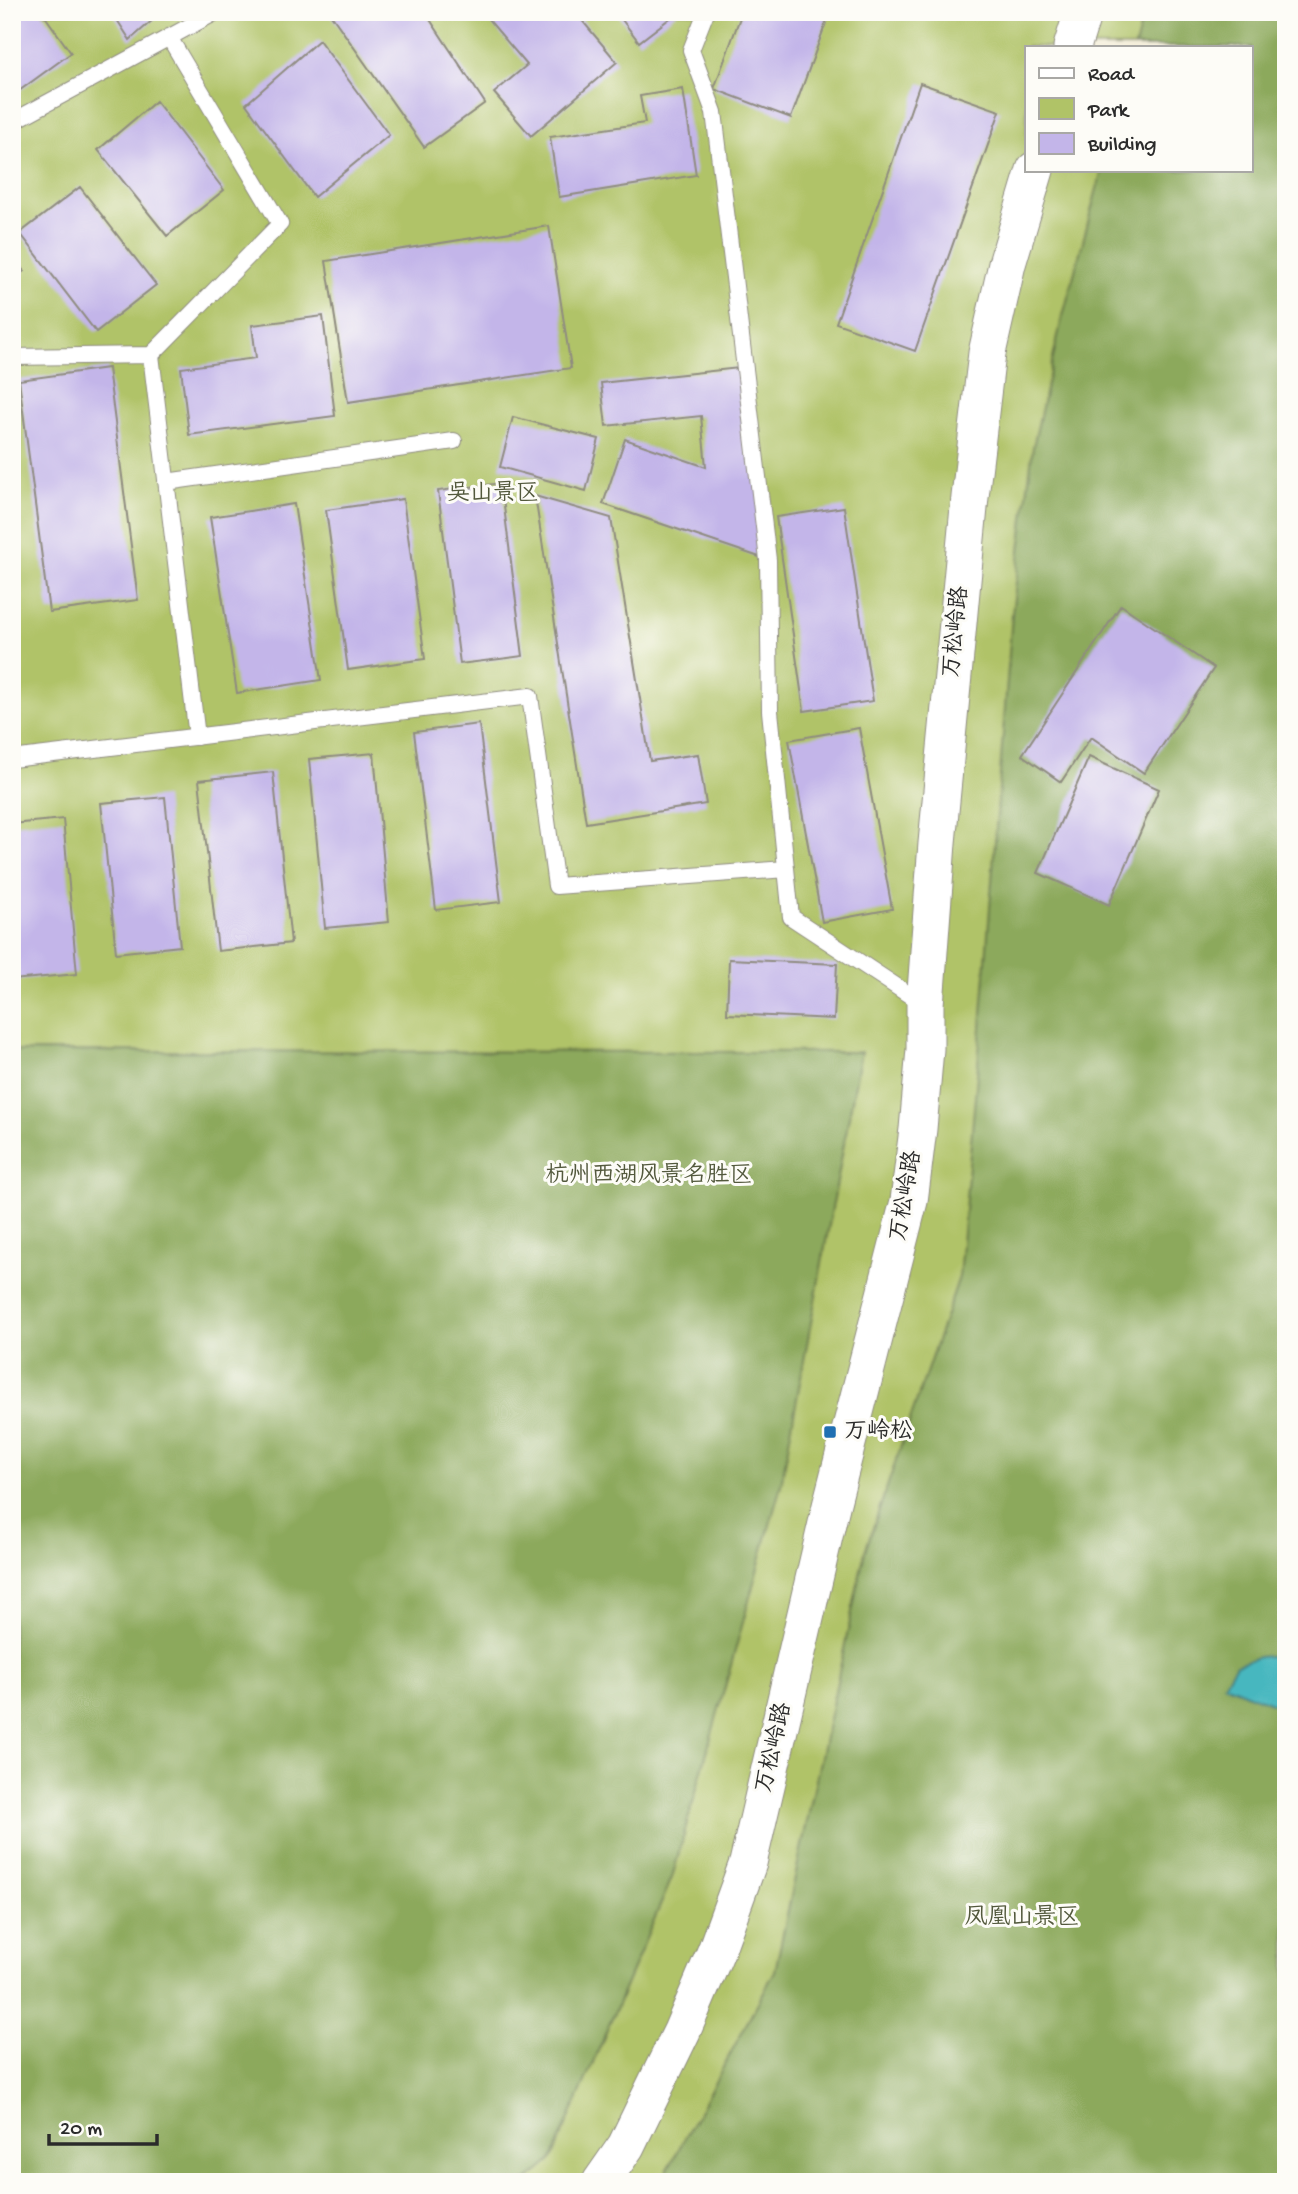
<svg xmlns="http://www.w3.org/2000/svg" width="1298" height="2194" font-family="'Gochi Hand','LXGW WenKai TC',sans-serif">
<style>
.green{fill:#b0c367;stroke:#6e7749;stroke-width:2;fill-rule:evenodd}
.forest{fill:#8ca95c;stroke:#5c6a44;stroke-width:2}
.water{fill:#47b7bf;stroke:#397175;stroke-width:2}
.building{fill:#c3b5e9}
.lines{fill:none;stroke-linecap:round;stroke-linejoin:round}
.service-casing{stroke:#8f8c80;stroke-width:18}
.tertiary-casing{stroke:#8f8c80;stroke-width:39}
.service{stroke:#fff;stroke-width:16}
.tertiary{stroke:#fff;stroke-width:37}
.poi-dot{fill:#1f6fb2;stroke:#fdfcf7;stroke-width:2.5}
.labels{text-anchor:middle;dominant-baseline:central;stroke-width:6;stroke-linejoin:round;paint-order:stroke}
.park-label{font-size:23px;fill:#53593d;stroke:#fdfcf7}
.street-label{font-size:23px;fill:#2b2b2b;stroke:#fdfcf7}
.poi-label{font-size:23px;fill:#2b2b2b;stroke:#fdfcf7;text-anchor:start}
</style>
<rect width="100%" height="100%" fill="#fdfcf7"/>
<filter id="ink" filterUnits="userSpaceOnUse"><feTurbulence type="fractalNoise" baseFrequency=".0143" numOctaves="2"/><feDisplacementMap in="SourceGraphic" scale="14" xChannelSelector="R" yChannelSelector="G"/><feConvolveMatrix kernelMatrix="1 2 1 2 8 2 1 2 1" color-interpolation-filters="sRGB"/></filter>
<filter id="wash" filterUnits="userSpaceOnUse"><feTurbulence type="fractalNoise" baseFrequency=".00686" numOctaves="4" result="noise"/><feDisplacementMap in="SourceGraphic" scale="28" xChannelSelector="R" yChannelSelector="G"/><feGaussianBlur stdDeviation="1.57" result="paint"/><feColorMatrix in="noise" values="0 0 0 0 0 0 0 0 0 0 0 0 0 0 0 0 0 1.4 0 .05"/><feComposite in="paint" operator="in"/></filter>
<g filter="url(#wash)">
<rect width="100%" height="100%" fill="#f3ecd6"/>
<path class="green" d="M12,12H1286V2182H12ZM1027,47H1251V170H1027Z"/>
<path class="forest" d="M1144,12H1286V2182H661L775,1971L865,1551L959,1277L980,1041L1012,614L1033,447L1060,327L1102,170H1251V47H1135Z
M12,1051L861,1052L781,1485L672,1878L551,2161L526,2182H12Z"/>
<path class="water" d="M1281,1655L1286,1657V1709L1224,1684L1236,1664L1259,1657Z"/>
<g id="blocks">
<path class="building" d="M12,12H42L71,53L12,96Z
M112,12H162L130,40Z
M329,12H425L485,103L424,147Z
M482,12H575L617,62L531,136L494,93L527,65Z
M616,12H678L639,42Z
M742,12H830L791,118L714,89Z
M319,40L389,135L314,197L246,104Z
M920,83L1000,111L915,351L836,323Z
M683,89L696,175L559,197L550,137L645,123L640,96Z
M156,101L224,190L167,236L98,150Z
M80,187L156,285L96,332L20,233Z
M549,226L571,368L348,402L326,261Z
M12,255L24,271L12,280Z
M323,316L335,416L189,435L181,368L256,358L252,325Z
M748,367L768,560L603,504L625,439L706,467L701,416L606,426L601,383Z
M108,368L138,600L49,612L19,380Z
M513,417L599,439L586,491L500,467Z
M501,483L523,656L460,664L438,491Z
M535,496L611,518L650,761L698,754L706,804L586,823Z
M403,499L425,659L348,670L326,510Z
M294,504L321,680L237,693L210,517Z
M844,507L873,701L804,711L776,517Z
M1121,605L1214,668L1144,773L1091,737L1061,782L1022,755Z
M479,724L501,902L436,910L414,732Z
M859,728L892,909L822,922L789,740Z
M374,753L389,922L325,928L309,759Z
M1089,757L1159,789L1109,905L1038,873Z
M273,772L291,943L218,951L199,780Z
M165,797L180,946L116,953L101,803Z
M63,819L77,974L12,980V824Z
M729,959L837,964L834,1019L727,1014Z"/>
</g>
</g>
<g filter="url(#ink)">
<use href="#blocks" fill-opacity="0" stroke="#8f8c80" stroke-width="2"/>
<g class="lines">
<g class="service-casing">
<path id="service" d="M706,12L691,50L714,112L768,560L770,711L791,917L923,1004
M169,37L280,224L151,355L197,737
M12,122L216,12
M12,357L151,355
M166,482L454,441
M12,759L530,696L556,886L786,869"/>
</g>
<g class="tertiary-casing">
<path id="tertiary" d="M1072,47L1083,12
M601,2182L626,2146L682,2031L716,1951L748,1863L831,1506L909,1201L918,1129L925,1049V1005L937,843L970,497L987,353L1007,264L1035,170"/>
</g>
<use href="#service" class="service"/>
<use href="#tertiary" class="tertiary"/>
</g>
</g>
<rect class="poi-dot" x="823" y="1425" width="14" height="14" rx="3.5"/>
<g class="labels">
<g class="park-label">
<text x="493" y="494">吴山景区</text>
<text x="649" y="1176">杭州西湖风景名胜区</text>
<text x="1022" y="1918">凤凰山景区</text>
</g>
<g class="street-label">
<text transform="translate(957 632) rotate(-84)">万松岭路</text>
<text transform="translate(907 1196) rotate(-80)">万松岭路</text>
<text transform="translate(775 1748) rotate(-77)">万松岭路</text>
</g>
<g class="poi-label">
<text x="844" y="1432">万岭松</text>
</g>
</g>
<rect width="1298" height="2194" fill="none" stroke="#fdfcf7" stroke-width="42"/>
<rect x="1025" y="46" width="228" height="126" fill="#fdfcf7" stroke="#a9a8a5" stroke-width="2"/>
<rect x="1039" y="68" width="35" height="10" fill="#ffffff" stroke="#a9a8a5" stroke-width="2"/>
<text x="1088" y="80" font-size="21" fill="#2b2b2b">Road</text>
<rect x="1039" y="98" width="35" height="21" fill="#b0c367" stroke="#a9a8a5" stroke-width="2"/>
<text x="1088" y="116" font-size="21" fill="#2b2b2b">Park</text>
<rect x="1039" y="133" width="35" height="21" fill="#c3b5e9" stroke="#a9a8a5" stroke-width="2"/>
<text x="1088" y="150" font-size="21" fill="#2b2b2b">Building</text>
<path d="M49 2134v10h108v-10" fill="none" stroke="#2b2b2b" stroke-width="3.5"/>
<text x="60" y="2134" font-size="21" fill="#2b2b2b" stroke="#fdfcf7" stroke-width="5" paint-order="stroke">20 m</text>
</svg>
